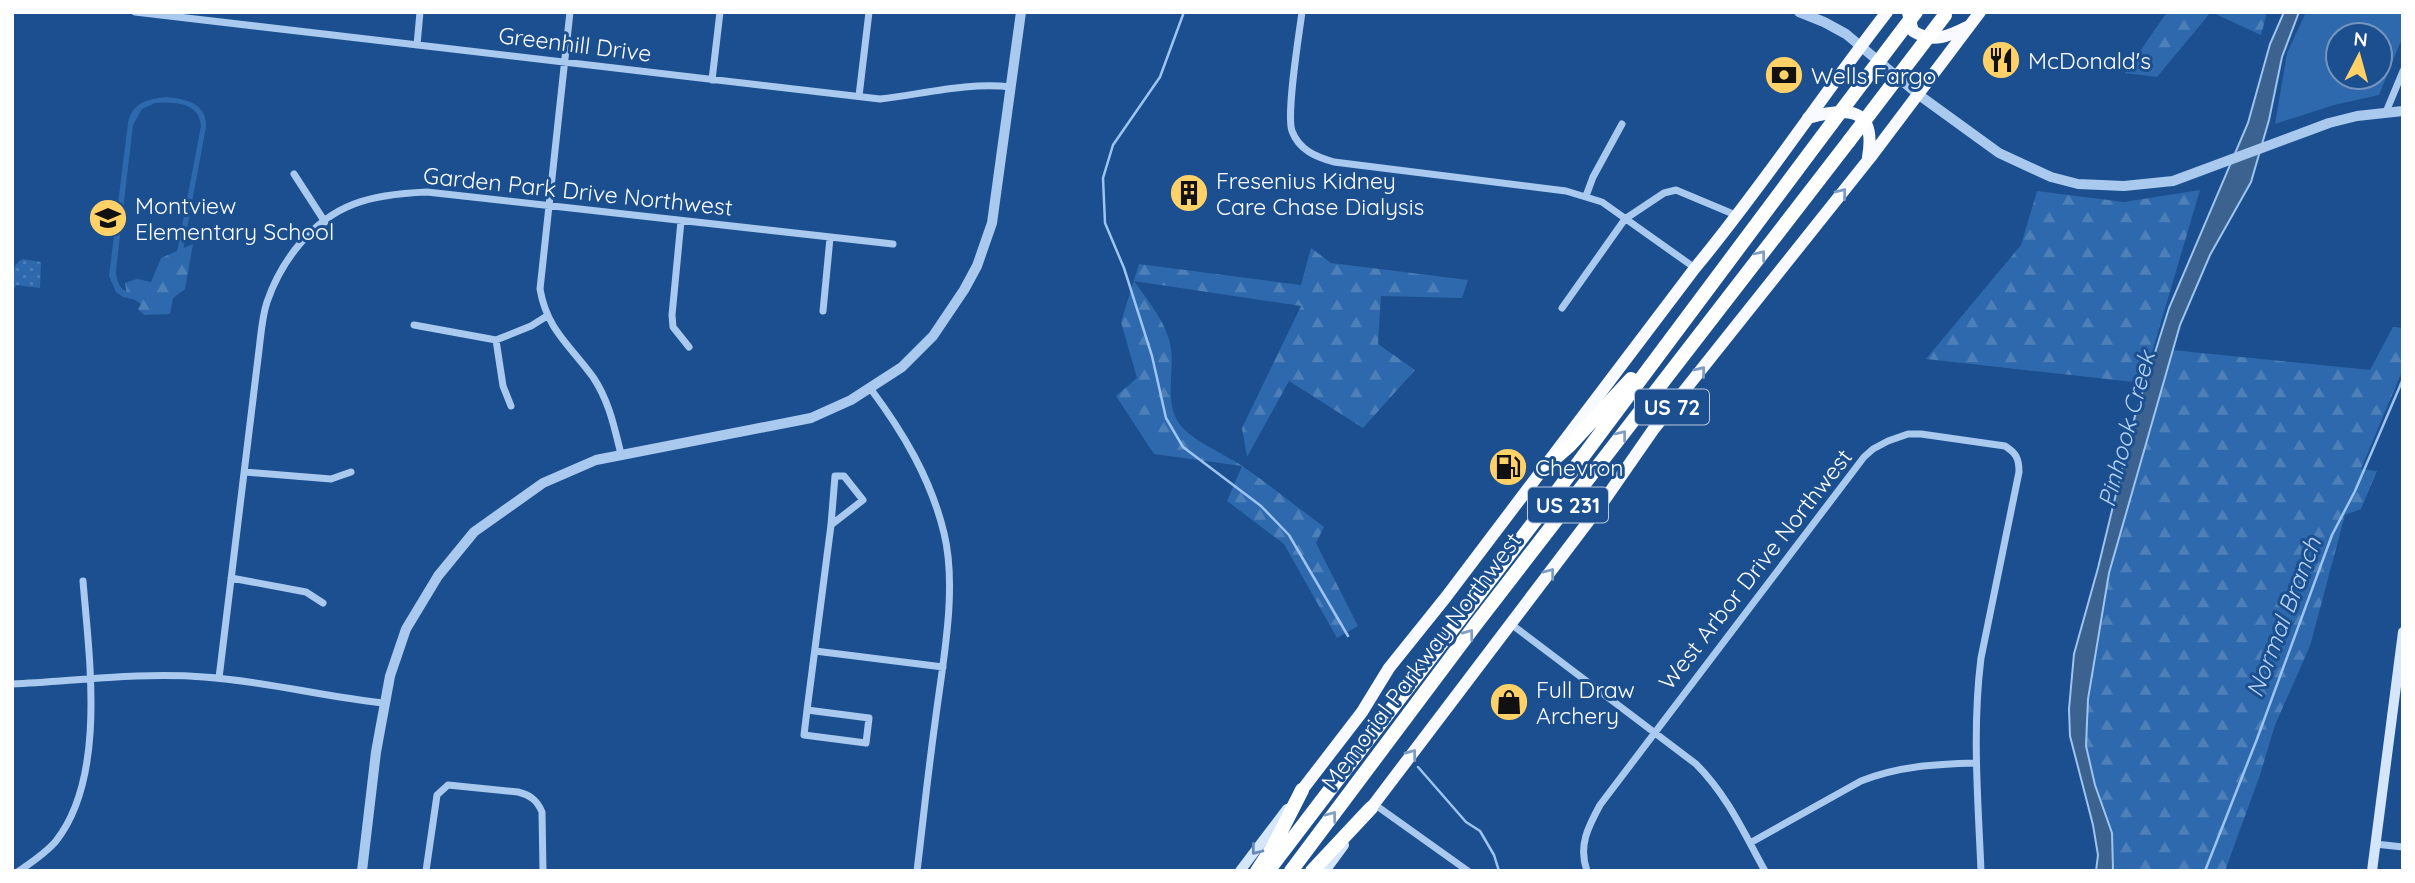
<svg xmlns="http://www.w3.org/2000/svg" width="2415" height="883" font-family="Quicksand,sans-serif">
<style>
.grass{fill:#2e69ad;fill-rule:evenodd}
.forest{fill:url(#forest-firs)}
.park{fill:url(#park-dots)}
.water{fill:#3c6290;stroke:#9cc4f0;stroke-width:2}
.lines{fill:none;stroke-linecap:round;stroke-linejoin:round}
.stream{stroke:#9cc4f0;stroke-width:2.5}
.minor{stroke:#a9c9ee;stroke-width:7}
.tertiary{stroke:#a9c9ee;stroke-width:10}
.secondary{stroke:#d6e6fa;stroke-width:10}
.trunk{stroke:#f8faff;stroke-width:12}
.motorway{stroke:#fff;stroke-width:14}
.motorway-bridge{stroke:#fff;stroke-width:14}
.oneway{stroke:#7e9cc1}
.oneway2{stroke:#829ec1}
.oneway3{stroke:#668bba}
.labels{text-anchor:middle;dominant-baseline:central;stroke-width:6;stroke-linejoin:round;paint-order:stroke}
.shield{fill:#1b4f8f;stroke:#bbcadd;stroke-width:2}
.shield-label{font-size:21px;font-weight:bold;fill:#fff}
.street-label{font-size:23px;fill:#fff;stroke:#1b4f8f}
.poi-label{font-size:23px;fill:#fff;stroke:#1b4f8f;text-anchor:start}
.water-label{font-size:24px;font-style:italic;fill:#b5d3f5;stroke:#1b4f8f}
</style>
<defs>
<pattern id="forest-firs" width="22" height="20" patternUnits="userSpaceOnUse" patternTransform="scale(1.75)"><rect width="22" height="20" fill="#2e69ad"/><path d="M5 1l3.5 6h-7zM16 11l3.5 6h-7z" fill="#4d80b9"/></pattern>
<pattern id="park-dots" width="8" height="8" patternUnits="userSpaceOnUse" patternTransform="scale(1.75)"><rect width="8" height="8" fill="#2e69ad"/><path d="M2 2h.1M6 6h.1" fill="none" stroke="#4d80b9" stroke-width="1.8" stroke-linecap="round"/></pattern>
</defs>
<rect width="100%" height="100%" fill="#1b4f8f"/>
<path class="grass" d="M2306,12H2403V36L2379,95L2334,105L2275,124L2287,53ZM2338,35H2380V77H2338Z
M166,97C186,99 207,103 206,127L180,267L141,301L123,297L116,292L109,276L128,123C132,103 147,99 166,97ZM155,103C176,102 199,102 201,126L177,252L146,294C127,292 117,293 116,270L133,125L142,109Z"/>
<path class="forest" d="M2167,12H2211L2157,77L2125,73Z
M2211,12H2267L2261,35Z
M2200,190L2143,383L1926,359L2021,245L2037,191L2124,202Z
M193,244L185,289L173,298L170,314L144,315L138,309L141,304L127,295L125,283L137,279L151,282L161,258Z
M1311,248L1331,263L1468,280L1462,298L1381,296L1378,344L1415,370L1363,428L1289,381L1247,457L1242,428L1301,306L1134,281C1146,298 1161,316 1168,336C1178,363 1163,394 1177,420C1188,440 1224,453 1242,466C1270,485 1297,507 1324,527L1316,543L1358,626L1337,638L1284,544L1227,501L1242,466L1154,454L1116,396L1137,378L1121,322L1139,264L1301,285Z
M2393,327L2403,328V369L2361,469L2377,471L2361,509L2345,515L2310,646L2275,725L2260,775L2225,871H2113L2112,833L2095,785L2086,746L2088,699L2109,573L2172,350L2370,370Z"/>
<path class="park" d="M23,259L41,262L40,288L16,285L12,292C12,279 10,265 23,259Z"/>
<path class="water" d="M2284,12H2299L2282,57L2269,120L2251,182L2210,255L2180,325L2109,573L2088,699L2086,746L2095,785L2112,833L2113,870L2096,871L2098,855L2093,825L2070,736L2069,709L2074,654L2098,568L2135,416L2169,308L2248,123L2270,44Z"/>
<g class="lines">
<path class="stream" d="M1184,12L1160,77L1113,145L1103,178L1105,223L1124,268L1152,356L1166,418L1183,447L1261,506L1289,535L1348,636
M1418,767L1466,822L1480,831L1494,855L1499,871
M2205,871L2257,739L2332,535L2355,491L2403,379"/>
<path class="minor" d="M135,12L880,99C924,94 967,82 1011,87
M570,12L540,289C547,330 570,345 593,377C609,401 614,426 621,454
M1302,12C1299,35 1286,114 1292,131C1299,150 1316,157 1334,162L1566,191L1602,202L1695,268
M417,45L420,12
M712,80L720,12
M859,96L869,12
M2386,112L2403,71
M294,174L325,222
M1586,196L1593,177L1622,124
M681,221L672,315L673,327L689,347
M1562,308L1625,219L1664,193L1676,190L1738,216
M823,311L830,238
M414,325L496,340L531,326L547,316
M496,340L503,386L511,406
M870,388C903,432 931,479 944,533C958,590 942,666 935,723C928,772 923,822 917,871
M245,472L331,479L351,472
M231,578L306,592L323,603
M1511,624L1696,764C1727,795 1744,833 1765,871
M815,651L943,667
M219,678L259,350C261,334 262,317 267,302C281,261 312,220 354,204C377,195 403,193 427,192L893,244
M12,684C76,681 140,672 204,677C265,681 324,697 384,703
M807,710L869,718L866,743L804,735L807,710L831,525L835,476H844L863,500L831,525
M1374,804L1468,871
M1750,843L1861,781C1899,766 1936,764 1976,763
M2375,844L2403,847
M19,871C32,862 46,853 56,841C107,776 89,657 83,581
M426,871L437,795L448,785L518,792C530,795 537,800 542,812L543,871
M1587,871C1578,846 1588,827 1600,805L1864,457L1873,449L1888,441L1908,434H1921L2005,446C2016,453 2019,458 2019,472L1981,658C1972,729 1978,799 1981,871"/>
<path class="tertiary" d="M1799,12L1824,22L1846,34L1919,95L1999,153L2051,177L2078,184L2124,186L2173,181L2329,123L2357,116L2403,111
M362,871L376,752L390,676L406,629L438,576L474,532L543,483L596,460L811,418L851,400L902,367L933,336L964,290L977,266L992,223L1021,12"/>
<path class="secondary" d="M1240,871L1287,809
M1325,871L1344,845
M2372,871L2403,632"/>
<path class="trunk" d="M1908,13L1913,31C1933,44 1949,36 1969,26
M1808,118C1846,107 1877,106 1868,157
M1302,790L1362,712L1389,668L1446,597L1695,268C1763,186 1821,97 1887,12
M1371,808L1603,502L1653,430L1873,154L1980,12"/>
<path class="motorway" d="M1546,466L1569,446L1631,379
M1257,871L1274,845L1302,790
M1268,871L1540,514L1832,123
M1291,871L1476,624L1849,141
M1312,871L1371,808"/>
<path class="motorway-bridge" d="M1832,123L1916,12
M1849,141L1945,15"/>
</g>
<defs><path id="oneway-chevron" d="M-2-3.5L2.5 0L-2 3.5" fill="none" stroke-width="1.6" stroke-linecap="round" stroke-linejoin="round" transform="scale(1.75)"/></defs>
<g class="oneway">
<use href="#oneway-chevron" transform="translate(1842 193) rotate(-51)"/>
<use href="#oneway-chevron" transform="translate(1701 371) rotate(-51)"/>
<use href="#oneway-chevron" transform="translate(1550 573) rotate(-53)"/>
<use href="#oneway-chevron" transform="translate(1412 754) rotate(-53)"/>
</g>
<g class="oneway2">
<use href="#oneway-chevron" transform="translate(1761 255) rotate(-52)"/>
<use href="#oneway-chevron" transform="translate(1622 435) rotate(-52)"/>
<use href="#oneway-chevron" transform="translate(1469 634) rotate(-53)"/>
<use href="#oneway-chevron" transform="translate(1332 816) rotate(-53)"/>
</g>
<use class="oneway3" href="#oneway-chevron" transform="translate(1256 850) rotate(128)"/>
<defs>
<g id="restaurant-disc" transform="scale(2.0125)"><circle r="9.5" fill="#ffd166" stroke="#1b4f8f"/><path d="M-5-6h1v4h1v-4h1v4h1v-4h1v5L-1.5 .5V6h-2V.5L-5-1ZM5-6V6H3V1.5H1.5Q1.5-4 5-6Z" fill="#111"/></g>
<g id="bank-disc" transform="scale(2.0125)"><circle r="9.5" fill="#ffd166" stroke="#1b4f8f"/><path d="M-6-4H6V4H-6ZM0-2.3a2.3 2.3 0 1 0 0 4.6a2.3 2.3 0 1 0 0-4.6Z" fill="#111"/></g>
<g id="building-disc" transform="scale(2.0125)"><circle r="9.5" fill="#ffd166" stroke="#1b4f8f"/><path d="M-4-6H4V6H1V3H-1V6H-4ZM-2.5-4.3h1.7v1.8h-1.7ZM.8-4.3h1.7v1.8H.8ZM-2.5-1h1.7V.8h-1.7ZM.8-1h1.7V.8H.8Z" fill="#111"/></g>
<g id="school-disc" transform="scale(2.0125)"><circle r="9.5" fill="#ffd166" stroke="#1b4f8f"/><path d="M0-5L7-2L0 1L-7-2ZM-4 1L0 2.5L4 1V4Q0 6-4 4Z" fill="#111"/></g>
<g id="fuel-disc" transform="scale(2.0125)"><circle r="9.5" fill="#ffd166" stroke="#1b4f8f"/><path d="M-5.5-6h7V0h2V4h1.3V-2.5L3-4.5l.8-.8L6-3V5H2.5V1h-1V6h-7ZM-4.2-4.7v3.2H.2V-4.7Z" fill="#111"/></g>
<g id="shop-disc" transform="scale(2.0125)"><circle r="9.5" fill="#ffd166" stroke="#1b4f8f"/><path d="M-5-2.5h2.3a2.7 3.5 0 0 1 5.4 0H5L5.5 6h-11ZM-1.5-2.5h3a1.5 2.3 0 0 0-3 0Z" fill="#111"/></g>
</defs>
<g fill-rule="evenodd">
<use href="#restaurant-disc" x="2001" y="60"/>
<use href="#bank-disc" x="1784" y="75"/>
<use href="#building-disc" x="1189" y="193"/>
<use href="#school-disc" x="108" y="218"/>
<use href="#fuel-disc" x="1508" y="467"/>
<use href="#shop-disc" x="1509" y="702"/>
</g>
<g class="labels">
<g class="shield">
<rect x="1635" y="389.5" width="74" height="35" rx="5"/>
<rect x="1528" y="487.5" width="80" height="35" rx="5"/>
</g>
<g class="shield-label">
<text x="1672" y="407">US 72</text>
<text x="1568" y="505">US 231</text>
</g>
<g class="street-label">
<text transform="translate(575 44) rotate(7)">Greenhill Drive</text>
<text transform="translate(578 191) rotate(6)">Garden Park Drive Northwest</text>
<text transform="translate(1755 569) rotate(-52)">West Arbor Drive Northwest</text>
<text transform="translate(1421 661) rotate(-53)">Memorial Parkway Northwest</text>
</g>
<g class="poi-label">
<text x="2028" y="60">McDonald's</text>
<text x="1811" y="75">Wells Fargo</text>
<text x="1216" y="180">Fresenius Kidney<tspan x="1216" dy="26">Care Chase Dialysis</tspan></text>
<text x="135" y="205">Montview<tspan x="135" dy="26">Elementary School</tspan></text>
<text x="1535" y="467">Chevron</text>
<text x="1536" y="689">Full Draw<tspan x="1536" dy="26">Archery</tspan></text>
</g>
<g class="water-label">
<text transform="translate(2126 429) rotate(-75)">Pinhook Creek</text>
<text transform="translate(2283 617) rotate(-69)">Normal Branch</text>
</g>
</g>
<rect width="2415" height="883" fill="none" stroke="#ffffff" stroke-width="28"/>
<g transform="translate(2359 56) rotate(6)"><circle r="33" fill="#1b4f8f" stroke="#7695bc" stroke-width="2"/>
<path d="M0-5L12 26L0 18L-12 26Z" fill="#ffd166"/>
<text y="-10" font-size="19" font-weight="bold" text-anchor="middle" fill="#ffffff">N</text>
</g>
</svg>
